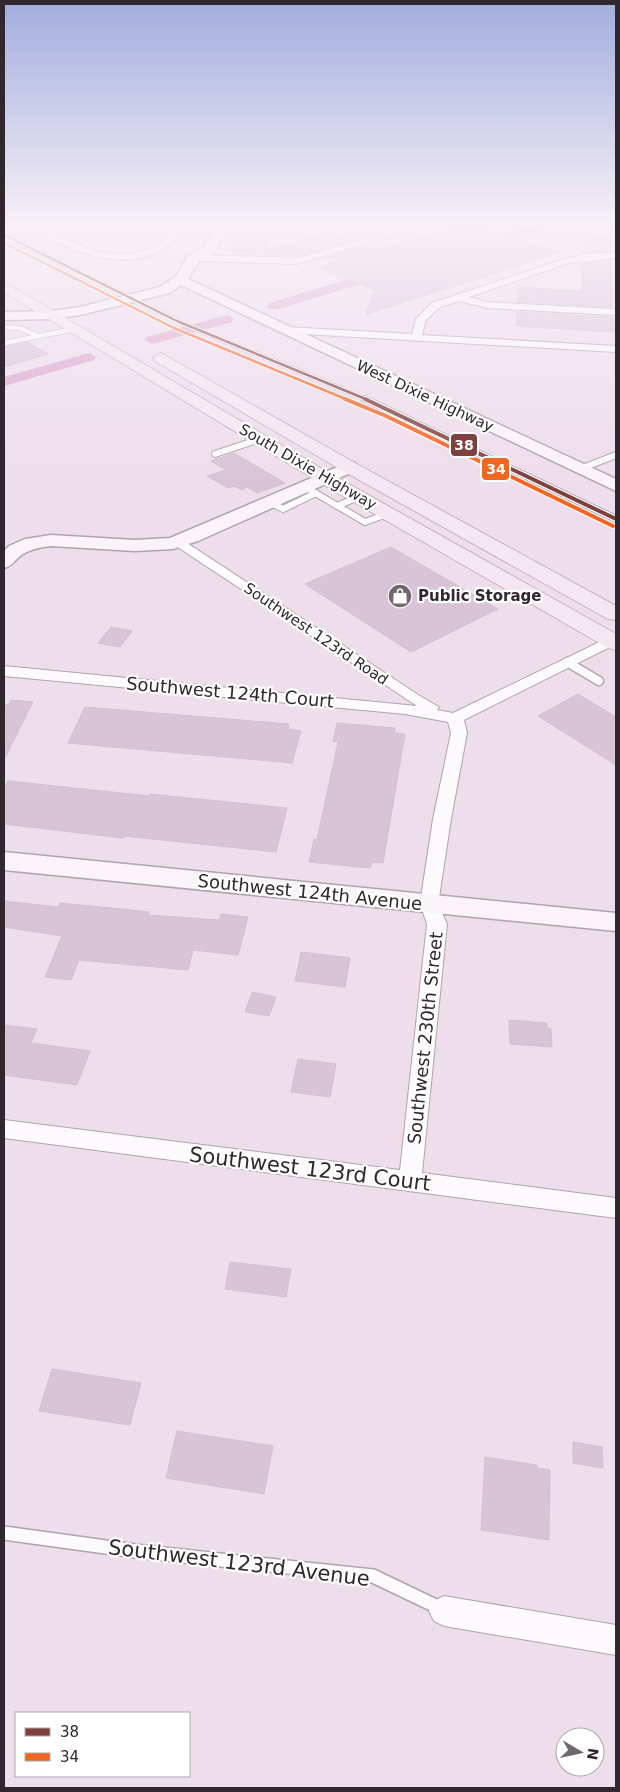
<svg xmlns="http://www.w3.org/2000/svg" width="620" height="1792" font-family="'DejaVu Sans',sans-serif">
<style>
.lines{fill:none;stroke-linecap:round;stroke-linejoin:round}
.canal{fill:#daa2d0;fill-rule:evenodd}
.building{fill:#d9c3d6;stroke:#cfc2cc}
.lane-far3-casing{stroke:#b0a3ad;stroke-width:5.5}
.lane-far2-casing{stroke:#b0a3ad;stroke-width:8}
.lane-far1-casing{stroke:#b0a3ad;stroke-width:11}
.lane-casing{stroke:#b0a3ad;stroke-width:16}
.street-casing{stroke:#b0a3ad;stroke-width:2}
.secondary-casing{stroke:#b0a3ad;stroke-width:3}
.highway-casing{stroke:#c5b3c2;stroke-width:2}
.lane-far3{stroke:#fcfafc;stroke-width:4.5}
.lane-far2{stroke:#fcfafc;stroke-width:6}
.lane-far1{stroke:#fcfafc;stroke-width:8}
.lane{stroke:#fcfafc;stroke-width:13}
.street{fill:#fcfafc;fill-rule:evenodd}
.secondary{fill:#faf4f9;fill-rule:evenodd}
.highway{fill:#f4e7f1;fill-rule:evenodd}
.bus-1-far1-casing{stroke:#fff;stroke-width:4.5}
.bus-1-casing{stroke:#fff;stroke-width:6}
.bus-2-far1-casing{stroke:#fff;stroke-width:4.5}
.bus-2-casing{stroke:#fff;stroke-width:6}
.bus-1-far1{stroke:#804040;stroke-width:2.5}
.bus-1{stroke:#804040;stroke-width:4}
.bus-2-far1{stroke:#f26522;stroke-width:2.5}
.bus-2{stroke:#f26522;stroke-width:4}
.labels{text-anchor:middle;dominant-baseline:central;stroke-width:4.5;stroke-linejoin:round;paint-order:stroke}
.far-street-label{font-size:15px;fill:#32262f;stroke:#fff}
.far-poi-label{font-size:15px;font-weight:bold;fill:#32262f;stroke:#fff;text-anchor:start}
.street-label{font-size:18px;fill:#32262f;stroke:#fff}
.near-street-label{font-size:21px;fill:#32262f;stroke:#fff}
.line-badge{stroke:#fff;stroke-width:2}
.badge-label{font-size:14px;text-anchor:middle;font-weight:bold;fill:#fff}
</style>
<rect width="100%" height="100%" fill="#eeddeb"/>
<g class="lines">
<path class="canal" d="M529,226H547L545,228L481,248H473L471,245L473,242Z
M386,268L390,269L392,272L390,275L279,309H269L267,306L269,303Z
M227,315L234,319L232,322L152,344L145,340L147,337Z
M89,353L96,357L94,360L4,386V377Z"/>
</g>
<path class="building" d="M462,226H480L558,252L366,315L374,290L319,267L346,259L325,258L365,246L374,250Z
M245,229L274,232L265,250L328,232L352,241L297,256L226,251L239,230Z
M589,237L610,238V251L582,253V245L590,248Z
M611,260L612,307L518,302L519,287L582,291V264Z
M517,312L613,317L614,332L516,326Z
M28,342L48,354L4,367V347Z
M234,453L285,483L257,493L247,487L242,490L235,486L228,488L207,476L226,470L211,461Z
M391,547L498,609L411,652L305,584Z
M111,627L132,631L120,647L98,643Z
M578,694L616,717V765L538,716Z
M11,700L33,702L4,760V705H8Z
M85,707L289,724L288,729L301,731L292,763L68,743Z
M337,723L395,728L394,733L405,734L383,863L372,862L370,868L309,862L314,839L317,840L338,742L333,741Z
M8,781L150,796V794L287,808L276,852L124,836L123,838L4,824V788Z
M4,901L58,907L60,903L111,908L149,912L148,915L219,920L221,914L248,917L238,955L193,950L188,970L79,960L71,980L45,977L62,936L4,927Z
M301,952L350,958L345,987L295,981Z
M252,992L276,997L269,1016L245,1012Z
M509,1020L547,1023V1028L551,1029L552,1047L510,1044Z
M4,1025L37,1029L31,1043L90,1051L77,1085L4,1075Z
M298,1059L336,1064L330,1097L291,1092Z
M230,1262L291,1269L286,1297L225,1289Z
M52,1369L141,1383L130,1425L39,1411Z
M177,1431L273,1446L264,1494L166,1478Z
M573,1442L602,1447L603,1468L573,1463Z
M485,1457L537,1465V1468L550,1470L549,1540L481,1530Z"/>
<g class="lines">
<g class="lane-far3-casing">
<path id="lane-far3" d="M4,235L177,321L368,400
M4,327L19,328L37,335
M4,343L75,329"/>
</g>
<g class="lane-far2-casing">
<path id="lane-far2" d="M365,399L616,519
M215,454L260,439
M580,469L616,455
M305,487L365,522L387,514
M269,502L283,509L316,493
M337,506L358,497"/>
</g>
<g class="lane-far1-casing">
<path id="lane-far1" d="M567,662L599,681"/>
</g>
<g class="lane-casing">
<path id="lane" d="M4,1533L135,1551L373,1576L442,1609"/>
</g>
<g class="street-casing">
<path id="street" d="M30,226C47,226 61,237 77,244C111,260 155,259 179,226H187C155,273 101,264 56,241C48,237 36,232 30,226Z
M328,226H378L394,231L414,226H427L297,264L194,261L189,258L194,255L297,258L384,234L375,231L332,229Z
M616,252V258L569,263L469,297L487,302L616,309V315L487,308L459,301L440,307L426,320L422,335L616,346V352L286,333L281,330L286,327L412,334L416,319L432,303L564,259L587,254Z
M181,539L420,696L439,707L437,710L453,713L616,634V644L464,720L467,733L451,819L438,904L447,924L422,1173L616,1198V1218L4,1138V1120L400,1170L427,924L420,904L433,819L451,733L448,722L405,714L4,676V666L417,706L176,546L174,543L176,540Z
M444,1596L616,1625V1655L444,1626L434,1621L429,1611L434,1601Z"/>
</g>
<g class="secondary-casing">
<path id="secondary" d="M217,226H229L213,254L199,261L188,279L616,479V491L181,285L170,293L80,315L52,319L4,320V312L52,311L80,307L160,287L175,277L189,255L203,248Z
M349,462L355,463L358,467L355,471L198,541L173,549L135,551L51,546C41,547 32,549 23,554C15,559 13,566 4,568V551L9,546L25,539L51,535L135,540L170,538Z
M4,852L616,913V931L4,870Z"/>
</g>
<g class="highway-casing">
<path id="highway" d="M4,282L331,474L616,634V650L608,648L319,482L4,292Z
M161,353L355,463L616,606V620L608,619L343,471L155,361L153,358Z"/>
</g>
<use href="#lane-far3" class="lane-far3"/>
<use href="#lane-far2" class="lane-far2"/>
<use href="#lane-far1" class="lane-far1"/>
<use href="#lane" class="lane"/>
<use href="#street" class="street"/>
<use href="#secondary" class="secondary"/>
<use href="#highway" class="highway"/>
<g class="bus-1-far1-casing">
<path id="bus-1-far1" d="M4,235L177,321L368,400"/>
</g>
<g class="bus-1-casing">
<path id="bus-1" d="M365,399L616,519"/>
</g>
<g class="bus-2-far1-casing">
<path id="bus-2-far1" d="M4,243L174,328L348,400"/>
</g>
<g class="bus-2-casing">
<path id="bus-2" d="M345,399L386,416L613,526"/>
</g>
<use href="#bus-1-far1" class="bus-1-far1"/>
<use href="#bus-1" class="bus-1"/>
<use href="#bus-2-far1" class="bus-2-far1"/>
<use href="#bus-2" class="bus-2"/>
</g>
<linearGradient id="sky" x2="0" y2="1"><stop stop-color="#a2adde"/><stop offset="0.47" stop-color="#f7f0f6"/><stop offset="1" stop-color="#f7f0f6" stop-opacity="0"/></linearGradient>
<rect width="620" height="477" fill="url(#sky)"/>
<defs>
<g id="shop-disc" transform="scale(1.25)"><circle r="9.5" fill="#746671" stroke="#fff"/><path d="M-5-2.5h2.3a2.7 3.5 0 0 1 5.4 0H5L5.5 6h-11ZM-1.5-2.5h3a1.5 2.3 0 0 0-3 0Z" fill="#fff"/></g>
</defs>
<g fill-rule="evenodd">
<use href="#shop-disc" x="400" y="596"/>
</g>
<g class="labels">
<g class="far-street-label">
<text transform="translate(425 396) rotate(25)">West Dixie Highway</text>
<text transform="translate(308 467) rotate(30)">South Dixie Highway</text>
<text transform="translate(316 634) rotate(34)">Southwest 123rd Road</text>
</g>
<g class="far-poi-label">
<text x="418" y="596">Public Storage</text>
</g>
<g class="street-label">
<text transform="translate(230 692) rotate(5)">Southwest 124th Court</text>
<text transform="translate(310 892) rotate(6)">Southwest 124th Avenue</text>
<text transform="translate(425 1038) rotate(-84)">Southwest 230th Street</text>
</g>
<g class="near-street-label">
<text transform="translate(310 1169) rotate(7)">Southwest 123rd Court</text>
<text transform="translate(239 1563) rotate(7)">Southwest 123rd Avenue</text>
</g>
</g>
<g class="line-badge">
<rect x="450" y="433" width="28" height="24" rx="5" fill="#804040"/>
<rect x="481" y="457" width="29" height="24" rx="5" fill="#f26522"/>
</g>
<g class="badge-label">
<text x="464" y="450">38</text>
<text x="496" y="474">34</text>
</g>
<rect width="620" height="1792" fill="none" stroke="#32262f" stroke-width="10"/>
<rect x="15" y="1712" width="175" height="65" fill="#ffffff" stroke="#ada8ac"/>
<rect x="25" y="1728" width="25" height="8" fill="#804040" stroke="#ada8ac"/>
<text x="60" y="1737" font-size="15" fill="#32262f">38</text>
<rect x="25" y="1753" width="25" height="8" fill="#f26522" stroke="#ada8ac"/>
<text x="60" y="1762" font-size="15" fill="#32262f">34</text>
<g transform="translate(580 1752) rotate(99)"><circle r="24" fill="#ffffff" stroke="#ada8ac"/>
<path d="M0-4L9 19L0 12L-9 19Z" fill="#746671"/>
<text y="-8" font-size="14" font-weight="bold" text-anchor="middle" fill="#32262f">N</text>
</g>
</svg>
